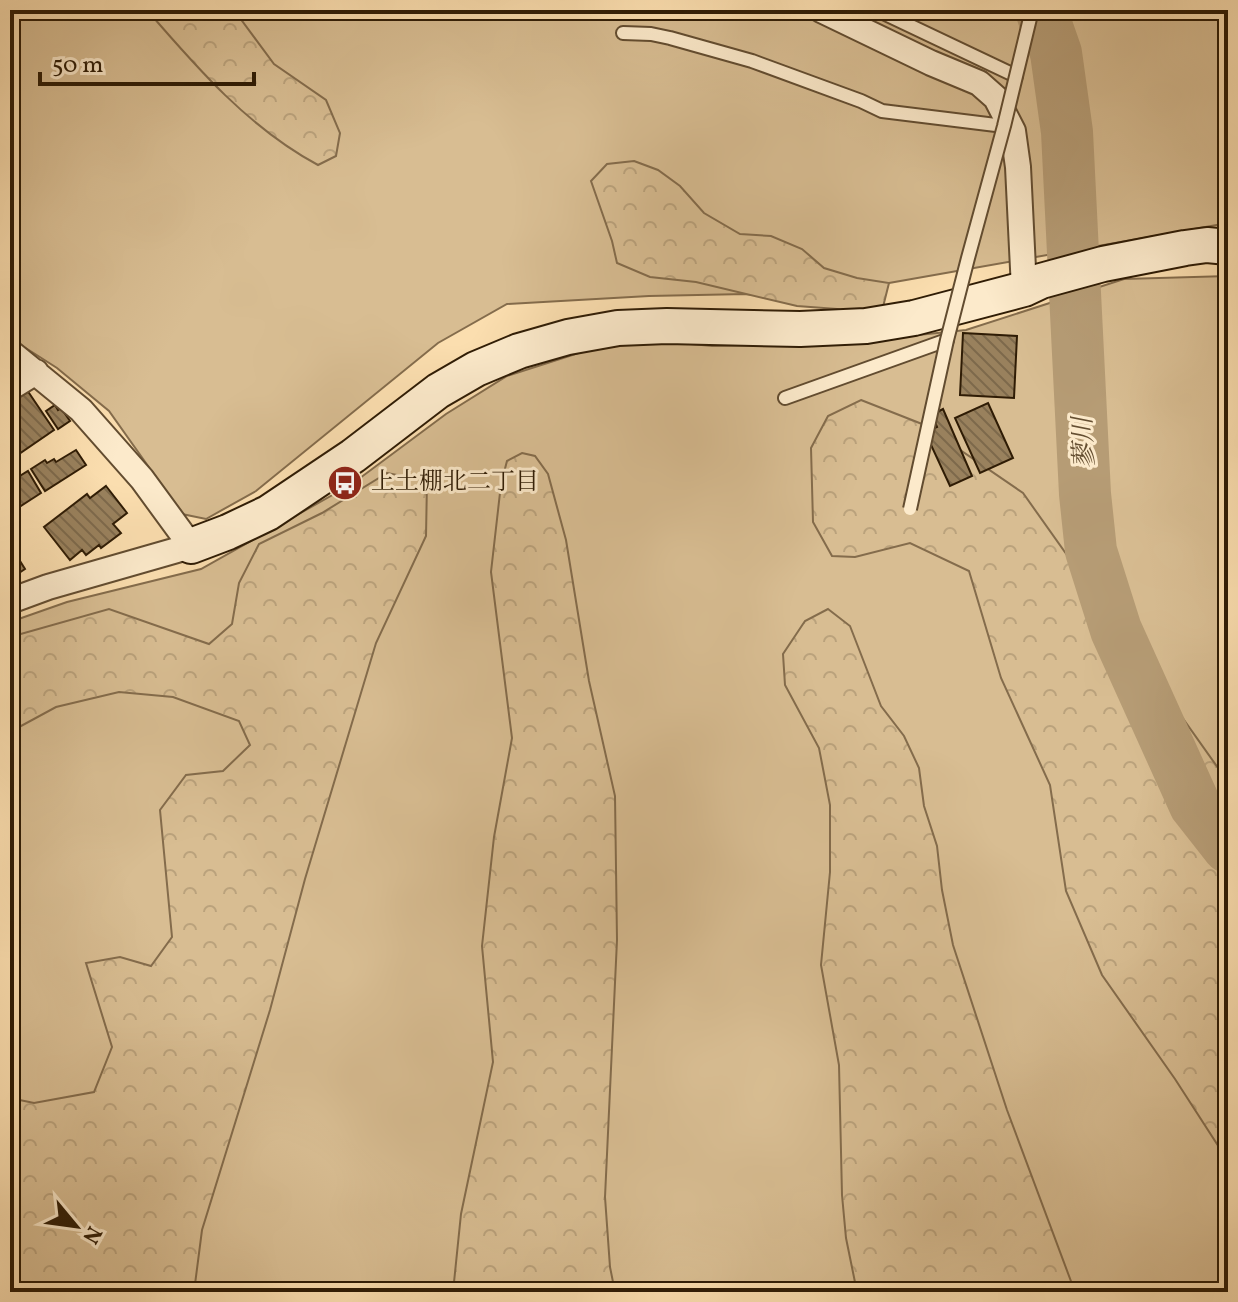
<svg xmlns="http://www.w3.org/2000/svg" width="1238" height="1302" font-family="Vollkorn,'Noto Serif JP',serif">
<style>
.grass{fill:#d8bd92;stroke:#846c4c;stroke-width:2}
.forest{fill:url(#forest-crowns);stroke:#846c4c;stroke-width:2}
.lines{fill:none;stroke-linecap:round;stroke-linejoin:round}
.river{stroke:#b69c75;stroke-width:52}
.building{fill:url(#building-back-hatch);stroke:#2f1c05;stroke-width:2}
.lane-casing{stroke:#624c30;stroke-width:16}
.street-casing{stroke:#624c30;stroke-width:28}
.secondary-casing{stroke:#2f1c05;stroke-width:38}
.lane{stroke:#fceacb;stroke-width:12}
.street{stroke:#fceacb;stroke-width:24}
.secondary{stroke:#fceacb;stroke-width:34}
.lane-bridge-casing{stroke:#624c30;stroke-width:16;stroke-linecap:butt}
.lane-bridge{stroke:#fceacb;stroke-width:12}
.labels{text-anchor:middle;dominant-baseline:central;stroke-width:6;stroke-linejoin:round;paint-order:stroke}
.poi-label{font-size:24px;fill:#2f1c05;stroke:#fceacb;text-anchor:start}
.water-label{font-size:26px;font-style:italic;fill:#654f32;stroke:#fceacb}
</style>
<defs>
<pattern id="forest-crowns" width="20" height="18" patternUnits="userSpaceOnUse" patternTransform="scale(2)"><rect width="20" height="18" fill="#d8bd92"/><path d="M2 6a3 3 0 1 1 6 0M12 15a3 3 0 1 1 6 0" fill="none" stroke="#baa27c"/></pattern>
<pattern id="building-back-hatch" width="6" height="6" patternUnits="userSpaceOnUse" patternTransform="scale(2)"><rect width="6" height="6" fill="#99815d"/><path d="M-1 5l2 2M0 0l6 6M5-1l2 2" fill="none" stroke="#7d694b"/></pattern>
</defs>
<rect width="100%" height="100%" fill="#fbdeaf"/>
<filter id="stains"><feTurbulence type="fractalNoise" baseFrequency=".0025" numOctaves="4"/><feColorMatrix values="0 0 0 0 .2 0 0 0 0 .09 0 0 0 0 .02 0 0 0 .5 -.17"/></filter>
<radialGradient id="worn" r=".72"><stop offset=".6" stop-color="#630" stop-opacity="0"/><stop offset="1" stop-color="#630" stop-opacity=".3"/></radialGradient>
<path class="grass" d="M10,10H1228V223L889,283L859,291L820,303L746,294L649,296L507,304L438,343L256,491L206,519L182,514L109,411L57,368L10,338Z
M1228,276V1292H10V622L67,602L201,569L352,484L446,414L507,376L588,350L649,340L712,346L841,343L966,330L1124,279Z"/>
<path class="forest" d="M147,10H234L274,64L326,100L340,133L336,156L318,165C249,128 197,68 147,10Z
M634,161L658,170L680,186L704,213L740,234L771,236L802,249L824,268L857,278L889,283L883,307L867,318L837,309L797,306L696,282L650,277L617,263L612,241L591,181L607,164Z
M861,400L922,424L1023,493L1228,782V1161L1175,1079L1102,975L1066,891L1050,785L1001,678L969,571L910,543L855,557L832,556L813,522L811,448L828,416Z
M522,453L535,456L548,474L566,540L589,681L615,796L617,940L605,1197L610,1267L615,1292H453L461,1214L493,1062L482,946L494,837L512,738L491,572L501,484L507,461Z
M387,473L427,481L426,536L376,643L305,879L270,1010L202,1230L194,1292H10V1098L34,1103L94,1092L112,1047L86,963L120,957L151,966L172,937L160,810L186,775L223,771L250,745L239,721L173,697L119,692L56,707L10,732V637L109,609L209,644L232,624L239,583L259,544L322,513Z
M828,609L850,626L881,706L904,736L919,768L924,806L937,846L942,890L953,945L1007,1110L1075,1292H857L846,1238L842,1195L839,1065L821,965L830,872V805L819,748L785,685L783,654L805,621Z"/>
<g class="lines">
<path class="river" d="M1041,10L1056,53L1067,132L1085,494L1091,551L1116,630L1195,805L1228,847"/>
</g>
<path class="building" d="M963,333L1017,336L1014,398L960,395Z
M25,387L54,430L16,456L10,447V410L17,405L12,397Z
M988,403L1013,458L980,473L955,418Z
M55,405L58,410L61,408L70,421L58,429L46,411Z
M943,409L972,476L950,486L925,432L937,427L932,415Z
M76,450L86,465L45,491L31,469L45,460L47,463L54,459L56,462Z
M28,471L41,493L10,513V482Z
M106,486L127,513L113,524L121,533L101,548L99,545L86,555L82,550L70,560L44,527L87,494L90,498Z
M10,545L25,569L10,579Z"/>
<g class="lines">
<g class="lane-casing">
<path id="lane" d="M877,10L1016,76
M623,33L651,34L670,38L752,61L861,101L882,111L1004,126
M785,398L947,340"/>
</g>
<g class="street-casing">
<path id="street" d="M821,10L931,63L979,83L996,98L1013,131L1018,167L1024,289
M10,352L81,410L142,479L191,546L48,587L10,601
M10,388L36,372"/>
</g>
<g class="secondary-casing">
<path id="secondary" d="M191,546L228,532L268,513L353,456L438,391L476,369L519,351L568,337L618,328L667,326L800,329L866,326L914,318L1024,289L1041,281L1103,264L1185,248L1207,245L1228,247"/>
</g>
<use href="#lane" class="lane"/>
<use href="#street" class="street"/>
<use href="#secondary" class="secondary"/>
<g class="lane-bridge-casing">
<path id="lane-bridge" d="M910,509L947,340L968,258L1004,126L1032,10"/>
</g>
<use href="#lane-bridge" class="lane-bridge"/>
</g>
<defs>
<g id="bus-disc" transform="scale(1.8)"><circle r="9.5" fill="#8f2418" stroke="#fceacb"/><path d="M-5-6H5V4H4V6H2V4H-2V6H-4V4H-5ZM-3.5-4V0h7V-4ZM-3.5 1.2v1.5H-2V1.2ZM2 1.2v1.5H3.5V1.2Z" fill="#fff"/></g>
</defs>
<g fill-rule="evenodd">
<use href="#bus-disc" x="345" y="483"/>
</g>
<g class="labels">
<g class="poi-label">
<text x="371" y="483">上土棚北二丁目</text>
</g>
<g class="water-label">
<text transform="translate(1085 443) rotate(-93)">蓼川</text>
</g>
</g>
<rect width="1238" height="1302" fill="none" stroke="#fbdeaf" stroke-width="40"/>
<rect x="12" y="12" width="1214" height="1278" fill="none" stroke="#2f1c05" stroke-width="4"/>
<rect x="20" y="20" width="1198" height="1262" fill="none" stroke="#2f1c05" stroke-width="2"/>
<g transform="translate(76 1226) rotate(119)" stroke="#fceacb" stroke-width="6" paint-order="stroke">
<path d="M0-6L14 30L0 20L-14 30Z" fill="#2f1c05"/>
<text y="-12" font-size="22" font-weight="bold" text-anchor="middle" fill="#2f1c05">N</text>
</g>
<path d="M40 72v12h214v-12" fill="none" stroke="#2f1c05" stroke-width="4"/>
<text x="52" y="72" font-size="24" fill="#2f1c05" stroke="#fceacb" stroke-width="6" paint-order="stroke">50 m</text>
<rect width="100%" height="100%" filter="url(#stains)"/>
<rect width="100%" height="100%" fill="url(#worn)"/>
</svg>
